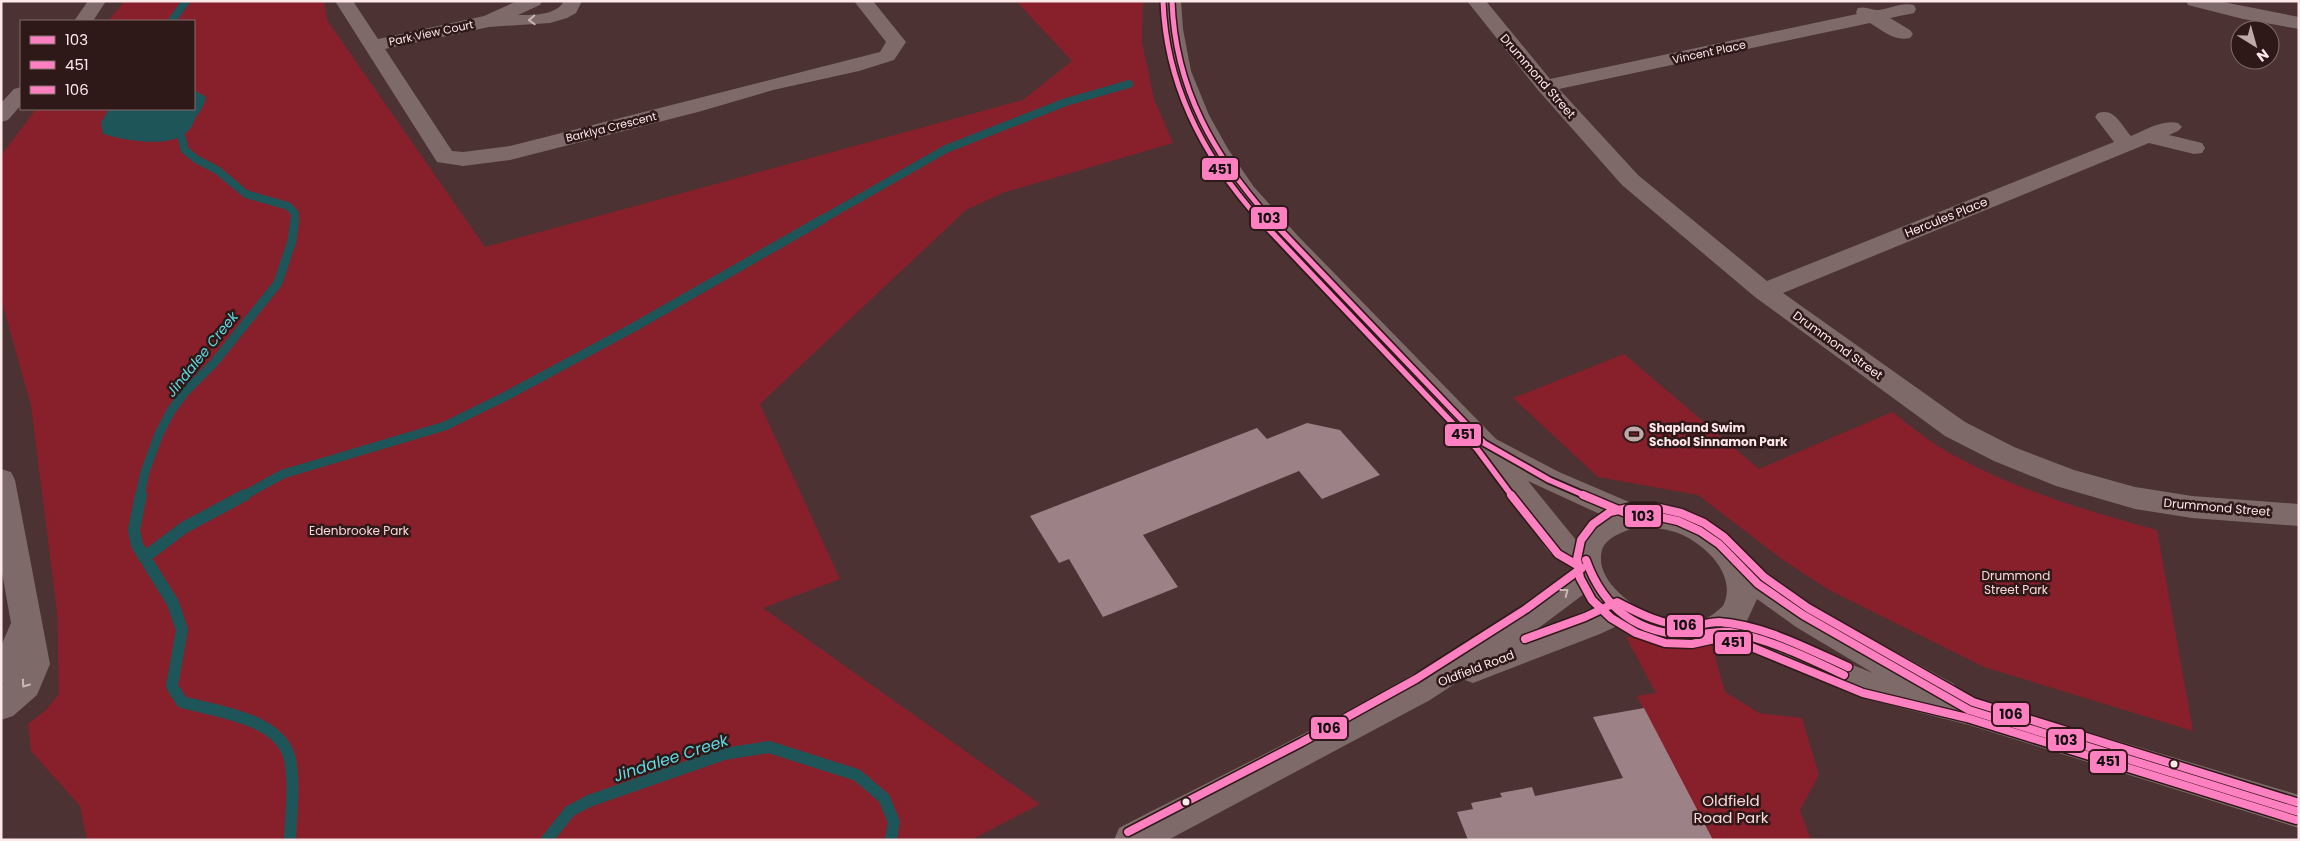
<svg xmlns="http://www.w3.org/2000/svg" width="2300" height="841" font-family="Poppins,sans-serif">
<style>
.green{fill:#88202c}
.water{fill:#1e5559}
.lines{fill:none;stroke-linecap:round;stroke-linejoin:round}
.stream-far2{stroke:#1e5559;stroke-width:8}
.stream-far1{stroke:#1e5559;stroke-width:9}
.stream{stroke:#1e5559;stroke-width:12}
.building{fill:#9c8186}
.minor{fill:#7f6a6a;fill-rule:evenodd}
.tertiary{fill:#7f6a6a;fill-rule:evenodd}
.bus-1-far2-casing{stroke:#2e1818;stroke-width:8}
.bus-1-far1-casing{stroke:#2e1818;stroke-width:9}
.bus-1-casing{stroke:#2e1818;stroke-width:11}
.bus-2-far2-casing{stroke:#2e1818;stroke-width:8}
.bus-2-far1-casing{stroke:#2e1818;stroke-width:9}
.bus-2-casing{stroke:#2e1818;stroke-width:11}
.bus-3-casing{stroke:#2e1818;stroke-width:11}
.bus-1-far2{stroke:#ff80c0;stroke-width:5}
.bus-1-far1{stroke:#ff80c0;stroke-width:5.5}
.bus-1{stroke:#ff80c0;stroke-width:8}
.bus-2-far2{stroke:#ff80c0;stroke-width:5}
.bus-2-far1{stroke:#ff80c0;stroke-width:5.5}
.bus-2{stroke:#ff80c0;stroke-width:8}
.bus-3{stroke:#ff80c0;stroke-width:8}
.oneway{stroke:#cbb6b6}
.bus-dot{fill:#fde9e9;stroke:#2e1818;stroke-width:2}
.labels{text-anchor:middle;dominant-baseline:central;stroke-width:5;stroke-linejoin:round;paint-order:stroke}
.far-street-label{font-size:11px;fill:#fde9e9;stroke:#2e1818}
.street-label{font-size:12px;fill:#fde9e9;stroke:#2e1818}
.poi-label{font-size:12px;font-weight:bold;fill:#fde9e9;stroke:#2e1818;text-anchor:start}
.park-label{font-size:12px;fill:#f9d8d7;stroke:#2e1818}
.water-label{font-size:14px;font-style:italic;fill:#5bdbe2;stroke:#2e1818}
.near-park-label{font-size:15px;fill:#f9d8d7;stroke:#2e1818}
.near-water-label{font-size:16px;font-style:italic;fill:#5bdbe2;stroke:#2e1818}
.line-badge{stroke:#2e1818;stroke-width:2}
.pale-badge-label{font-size:14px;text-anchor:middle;font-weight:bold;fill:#111}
</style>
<rect width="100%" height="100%" fill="#4c3232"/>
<path class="green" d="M125,1H324L327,20L485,247L1023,100L1072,61L1016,1H1143L1142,42L1154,99L1173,143L1002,193L966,210L760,404L840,579L763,608L1040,804L971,840H87L80,806L31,751L28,724L46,710L59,694L57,611L31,406L1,298V156L36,109H194V21H108Z
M1624,354L1759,469L1892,412C1912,427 1933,445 1955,456C2019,491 2087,511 2157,530L2193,731L1984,667L1829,590L1783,560L1698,495L1598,477L1513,398Z
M1626,637L1710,639L1725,692L1759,713L1802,718L1819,775L1800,810L1811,840H1712L1637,696L1656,693Z"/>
<path class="water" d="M194,90L206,97C204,106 202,109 196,117C194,121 192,127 189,130C171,150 125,140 103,134L101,123L109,109H194Z"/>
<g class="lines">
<path class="stream-far2" d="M172,21L186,1
M174,109L185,150L196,159L217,170L246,194L288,206L295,213V220
M821,220L946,149L1066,102L1129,84"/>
<path class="stream-far1" d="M140,496L145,472L159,434L171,411L185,392L214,363L278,283L292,241L295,219
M243,496L283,474L445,426L506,396L636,326L823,219"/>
<path class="stream" d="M141,495L134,530L137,545L173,603L182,630L172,686L182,702C215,711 281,718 290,759C295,785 291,814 290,840
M145,557L185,527L245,495
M547,840L570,811L589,801L724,754L769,747L857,775L884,798L894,822L891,840"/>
</g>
<path class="building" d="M1307,423L1340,430L1380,475L1322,499L1299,471L1143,535L1178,587L1103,617L1069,559L1059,563L1030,516L1257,428L1267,439Z
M1644,708L1713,840H1468L1457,812L1473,809L1471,803L1502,797L1500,793L1532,787L1535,796L1623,778L1593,717Z"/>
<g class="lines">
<path class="minor" d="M88,1H106L93,21H74Z
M335,1H353L378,39L484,16L517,1H542L540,5L518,15C532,15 556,16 564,1H582L576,13L567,18L550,23L489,27L385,49L452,151L463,152L510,146L880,52L886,42L854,1H873L906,42L894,60L859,71L773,90L698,112L510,160L463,166L437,162Z
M1467,1H1486L1550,79L1857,14L1856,12L1858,8C1866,6 1871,10 1878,10C1890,9 1901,2 1914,5L1916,9L1914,13L1890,18L1910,30L1913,34L1910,38C1895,42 1882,30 1870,23L1559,89L1638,175L1767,281L2114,142L2095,117L2098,113C2115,108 2120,124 2131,136C2145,130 2163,119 2178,123L2182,127L2178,131L2169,135L2202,143L2205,148L2202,153L2194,154L2149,143L1783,293L1965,422L2014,447L2074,470L2135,487L2192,496L2299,504V526L2192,518L2135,509L2056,486L1994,461L1945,436L1755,297L1622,185L1538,90Z
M21,87V105L8,120L1,122V103L14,89Z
M1,469L11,472L15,480L50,664L37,695L13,716L1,720V685L4,683L1,684V646L11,623L1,567Z"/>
<path class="tertiary" d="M1163,1H1181L1183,29L1191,71L1209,115L1228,149L1254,187L1298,236L1496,439L1559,472L1636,505L1675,509L1710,522L1726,533L1743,552L1769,574L1818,609L1954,684L1958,693L2299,795V828L1969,725L1866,699L1748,650L1712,642L1701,646L1672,647L1631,635L1617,626L1600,634L1473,683L1462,679L1430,700L1168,840H1114L1119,828C1273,748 1434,676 1572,569L1571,566C1566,563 1560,561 1555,557C1548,553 1543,544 1538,537C1515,509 1497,477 1473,449C1424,392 1369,339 1318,284C1238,200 1166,124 1163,1ZM1528,481L1604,516L1591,521L1576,540ZM1635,527C1648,527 1662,528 1675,532C1702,541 1739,574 1723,606C1717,611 1710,618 1701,620C1686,623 1666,621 1652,615C1630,605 1594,579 1602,550C1606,537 1624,532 1635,527ZM1584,594L1594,607L1532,633ZM1757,599L1796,627L1873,673L1746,623Z
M2186,1H2218L2299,17V29L2243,19L2188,5Z"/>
<g class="bus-1-far2-casing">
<path id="bus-1-far2" d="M1172,1C1175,89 1214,156 1271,220"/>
</g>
<g class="bus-1-far1-casing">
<path id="bus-1-far1" d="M1270,219L1484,443L1549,480L1586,496"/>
</g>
<g class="bus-1-casing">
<path id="bus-1" d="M1583,495L1633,516H1655L1678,521L1700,531L1719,544L1758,584L1803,615L1969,710L2299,812
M1586,560C1604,610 1639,635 1692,635C1705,635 1717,630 1730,632C1770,639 1808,658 1844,675"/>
</g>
<g class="bus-2-far2-casing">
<path id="bus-2-far2" d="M1163,1C1166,85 1204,158 1260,220"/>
</g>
<g class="bus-2-far1-casing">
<path id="bus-2-far1" d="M1259,219L1477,449L1512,496"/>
</g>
<g class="bus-2-casing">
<path id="bus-2" d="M1511,495L1558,554L1582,568
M1577,561L1580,578L1592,600L1611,618L1636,633L1665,643L1692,644L1715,639L1749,646L1863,693L1967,718L2296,820"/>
</g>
<g class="bus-3-casing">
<path id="bus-3" d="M1525,639L1585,617L1617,602C1640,614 1662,625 1688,626C1699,626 1709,622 1719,622C1763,625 1808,649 1848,667
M1128,832L1302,742L1416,679L1526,609L1579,570L1577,559L1581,540L1593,524L1610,512L1632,507H1655L1681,513L1704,523L1724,537L1764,577L1808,608L1973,702L2299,803"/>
</g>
<use href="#bus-1-far2" class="bus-1-far2"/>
<use href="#bus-1-far1" class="bus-1-far1"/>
<use href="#bus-1" class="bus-1"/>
<use href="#bus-2-far2" class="bus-2-far2"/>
<use href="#bus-2-far1" class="bus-2-far1"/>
<use href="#bus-2" class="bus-2"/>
<use href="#bus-3" class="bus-3"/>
</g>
<defs><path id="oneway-chevron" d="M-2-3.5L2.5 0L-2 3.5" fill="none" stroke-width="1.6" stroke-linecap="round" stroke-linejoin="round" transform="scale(1.25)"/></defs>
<g class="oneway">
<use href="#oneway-chevron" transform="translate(532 20) rotate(177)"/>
<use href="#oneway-chevron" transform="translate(1565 592) rotate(-38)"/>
<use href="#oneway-chevron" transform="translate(25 684) rotate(126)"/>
</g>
<defs>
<g id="stadium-bare" transform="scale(1.5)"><path d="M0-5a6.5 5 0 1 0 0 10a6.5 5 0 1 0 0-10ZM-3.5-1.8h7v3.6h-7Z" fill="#bfa9a9" stroke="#2e1818" stroke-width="2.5" paint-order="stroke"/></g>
</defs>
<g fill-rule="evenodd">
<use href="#stadium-bare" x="1634" y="434"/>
</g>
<g class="bus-dot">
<circle cx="2174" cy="764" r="4.5"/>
<circle cx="1186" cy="802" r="4.5"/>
</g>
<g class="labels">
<g class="far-street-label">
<text transform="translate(431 33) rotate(-12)">Park View Court</text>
<text transform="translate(1709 52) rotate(-12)">Vincent Place</text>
<text transform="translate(611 127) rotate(-14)">Barklya Crescent</text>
</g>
<g class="street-label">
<text transform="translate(1538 76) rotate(49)">Drummond Street</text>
<text transform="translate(1946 217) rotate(-22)">Hercules Place</text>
<text transform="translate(1838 345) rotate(36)">Drummond Street</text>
<text transform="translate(2217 507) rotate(5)">Drummond Street</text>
<text transform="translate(1476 668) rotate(-21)">Oldfield Road</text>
</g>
<g class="poi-label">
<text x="1649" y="427">Shapland Swim<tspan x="1649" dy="14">School Sinnamon Park</tspan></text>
</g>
<g class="park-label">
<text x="359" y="530">Edenbrooke Park</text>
<text x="2016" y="575">Drummond<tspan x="2016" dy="14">Street Park</tspan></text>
</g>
<g class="water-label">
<text transform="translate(202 354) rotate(-51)">Jindalee Creek</text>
</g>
<g class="near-park-label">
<text x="1731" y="800">Oldfield<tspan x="1731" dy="17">Road Park</tspan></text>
</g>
<g class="near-water-label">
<text transform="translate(671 758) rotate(-18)">Jindalee Creek</text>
</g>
</g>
<g class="line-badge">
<rect x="1201" y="157" width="38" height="24" rx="5" fill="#ff80c0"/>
<rect x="1250" y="206" width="38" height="24" rx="5" fill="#ff80c0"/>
<rect x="1444" y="423" width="38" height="24" rx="5" fill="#ff80c0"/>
<rect x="1624" y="504" width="38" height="24" rx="5" fill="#ff80c0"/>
<rect x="1666" y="614" width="38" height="24" rx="5" fill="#ff80c0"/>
<rect x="1714" y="631" width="38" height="24" rx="5" fill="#ff80c0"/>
<rect x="1992" y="702" width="38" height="24" rx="5" fill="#ff80c0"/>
<rect x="1310" y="716" width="38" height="24" rx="5" fill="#ff80c0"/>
<rect x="2047" y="728" width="38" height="24" rx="5" fill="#ff80c0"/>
<rect x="2089" y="750" width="38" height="24" rx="5" fill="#ff80c0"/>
</g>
<g class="pale-badge-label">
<text x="1220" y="174">451</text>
<text x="1269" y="223">103</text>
<text x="1463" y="439">451</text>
<text x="1643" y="521">103</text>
<text x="1685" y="630">106</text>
<text x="1733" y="647">451</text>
<text x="2011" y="719">106</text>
<text x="1329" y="733">106</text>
<text x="2066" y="745">103</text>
<text x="2108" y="766">451</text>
</g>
<rect width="2300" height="841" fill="none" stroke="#fde9e9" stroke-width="5"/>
<rect x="20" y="20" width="175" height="90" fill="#2e1818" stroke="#816c6c"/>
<rect x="30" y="36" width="25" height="8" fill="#ff80c0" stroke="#816c6c"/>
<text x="65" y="45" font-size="15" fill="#fde9e9">103</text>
<rect x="30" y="61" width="25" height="8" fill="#ff80c0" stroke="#816c6c"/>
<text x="65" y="70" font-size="15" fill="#fde9e9">451</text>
<rect x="30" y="86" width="25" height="8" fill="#ff80c0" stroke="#816c6c"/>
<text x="65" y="95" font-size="15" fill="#fde9e9">106</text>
<g transform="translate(2255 45) rotate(143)"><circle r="24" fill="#2e1818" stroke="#816c6c"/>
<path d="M0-4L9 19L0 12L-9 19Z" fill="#bfa9a9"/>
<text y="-8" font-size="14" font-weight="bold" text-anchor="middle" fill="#fde9e9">N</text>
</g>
</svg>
